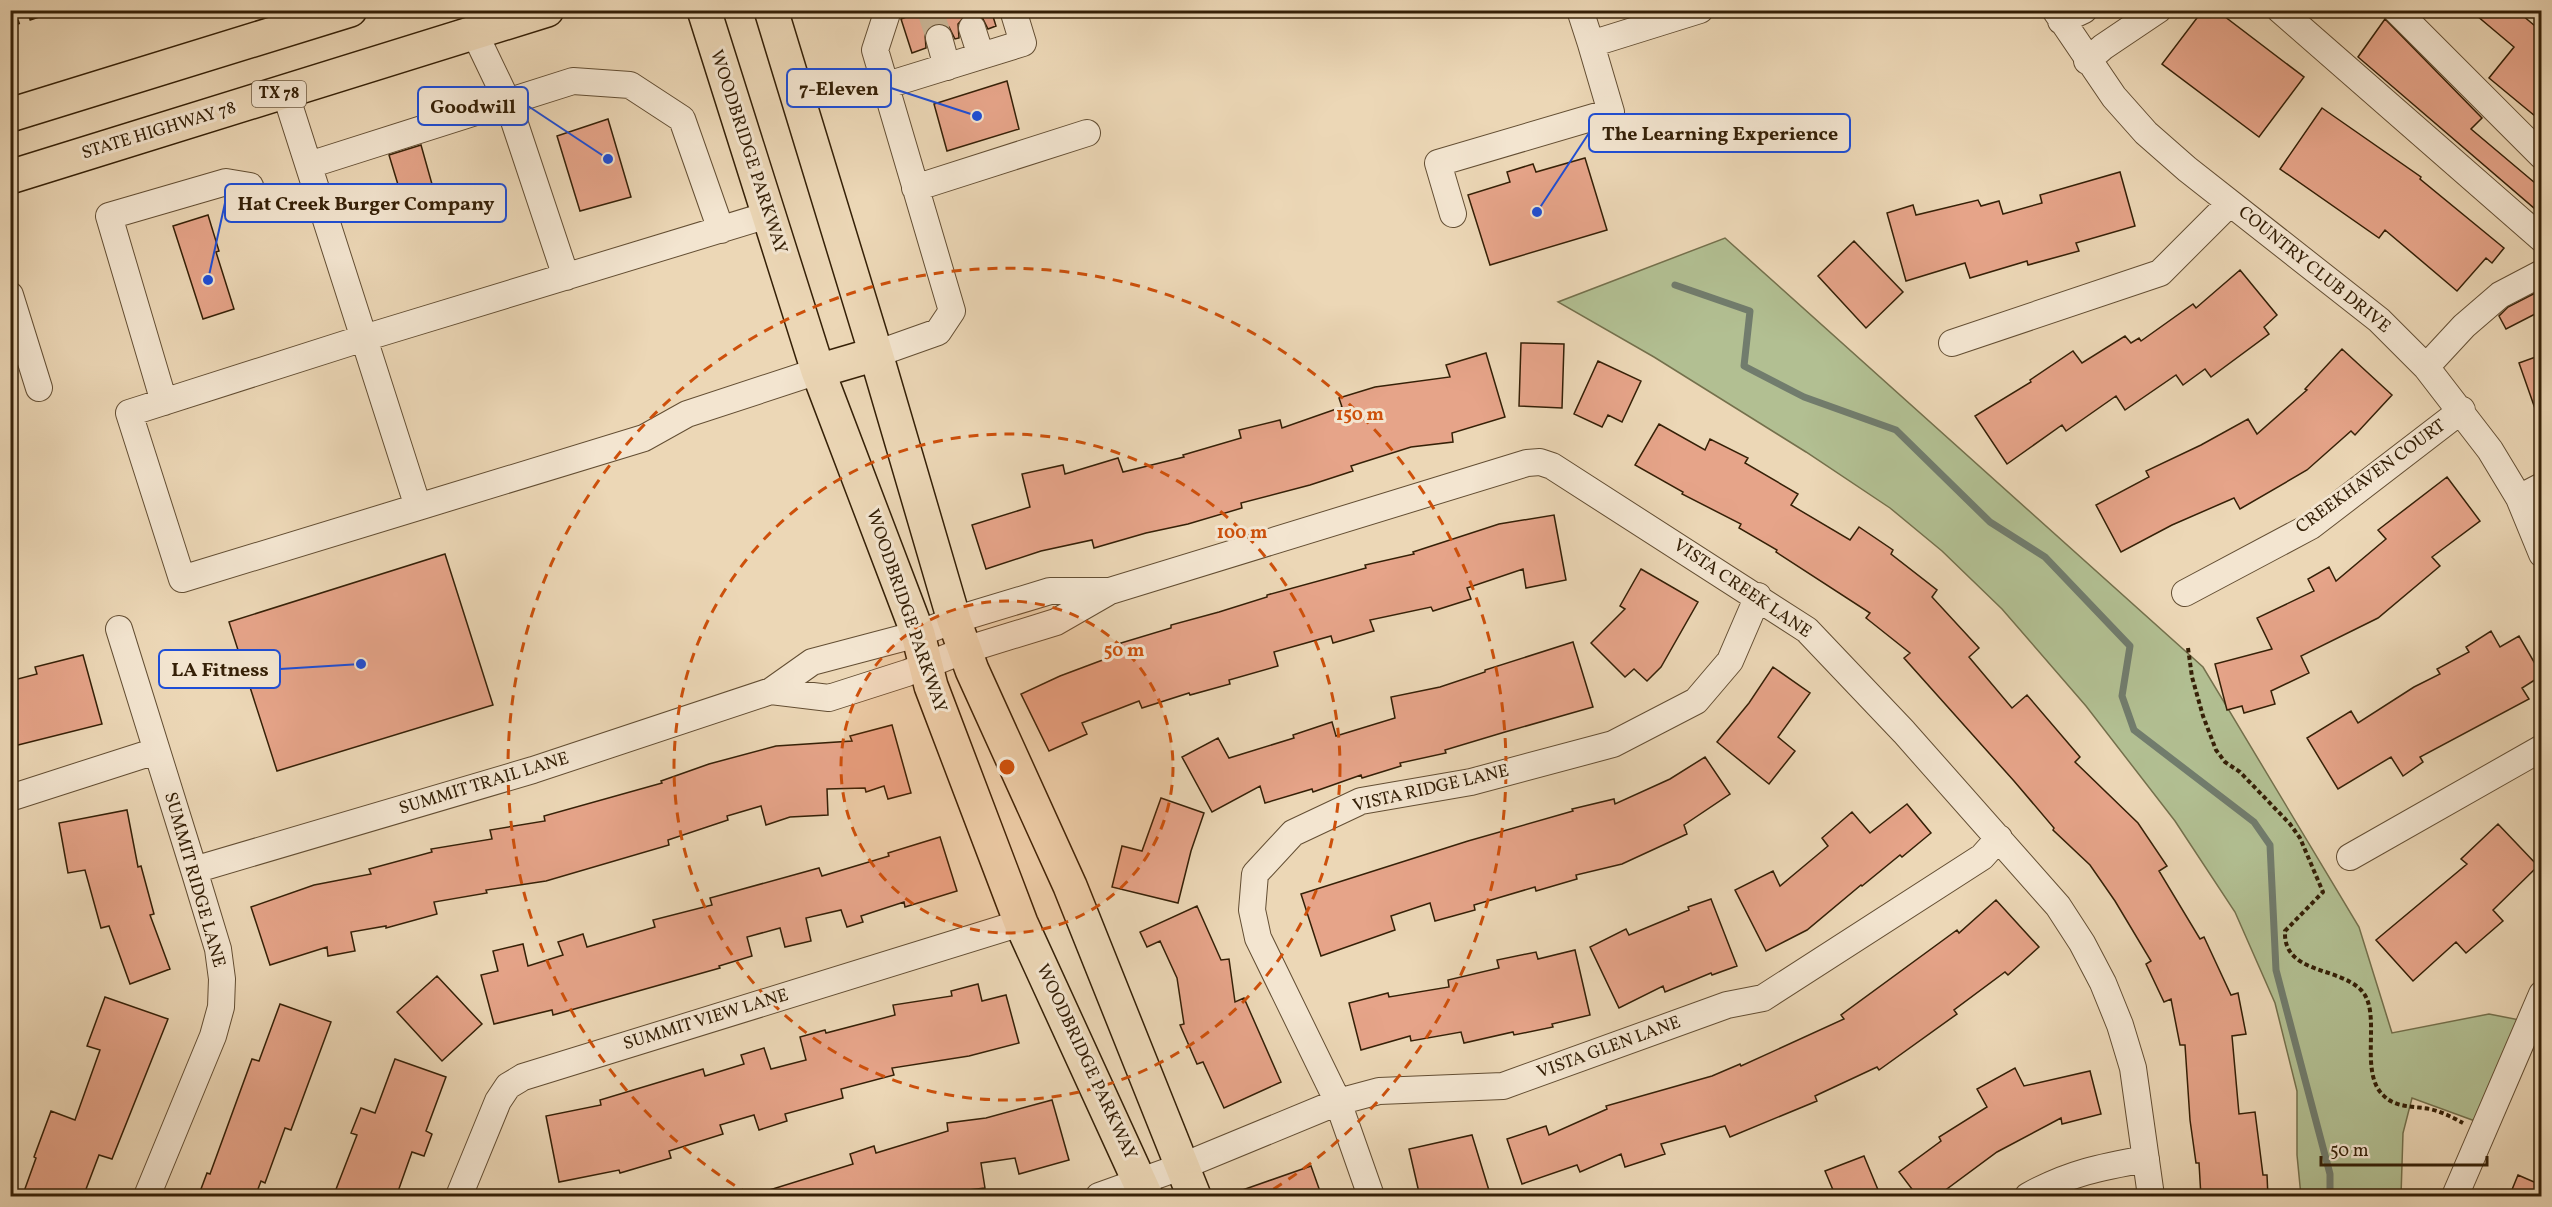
<svg xmlns="http://www.w3.org/2000/svg" width="2552" height="1207" font-family="Vollkorn,serif">
<style>
.green{fill:#b2bf92;stroke:#74704c;stroke-width:1.5}
.lines{fill:none;stroke-linecap:round;stroke-linejoin:round}
.stream{stroke:#717c6d;stroke-width:7}
.building{fill:#e6a489;stroke:#352007;stroke-width:1.5}
.minor-tunnel{stroke:#c7b293;stroke-width:26;stroke-dasharray:26 13;stroke-linecap:butt}
.minor-casing{stroke:#634e33;stroke-width:28}
.major-casing{stroke:#352007;stroke-width:36}
.path{stroke:#352007;stroke-width:4;stroke-dasharray:4.5 3;stroke-linecap:butt}
.minor{stroke:#f3e5d0;stroke-width:26}
.major{stroke:#ecd7b6;stroke-width:33}
.rail{stroke:#352007;stroke-width:4.5;stroke-dasharray:10 10;stroke-linecap:butt}
.ring{fill:none;stroke:#cd500b;stroke-width:3;stroke-dasharray:10 8}
.labels{text-anchor:middle;dominant-baseline:central;stroke-width:6;stroke-linejoin:round;paint-order:stroke}
.shield{fill:#f3e5d0;stroke:#6e5b43;stroke-width:1.5}
.shield-label{font-size:16px;font-weight:bold;fill:#352007}
.street-label{font-size:18px;fill:#352007;stroke:#f3e5d0}
.centre{fill:#cd500b;stroke:#f3e5d0;stroke-width:3}
.ring-label{font-size:18px;text-anchor:middle;font-weight:bold;fill:#cd500b;stroke:#f3e5d0;stroke-width:6;stroke-linejoin:round;paint-order:stroke}
.leader{fill:none;stroke:#1d4ed8;stroke-width:2}
.callout-dot{fill:#1d4ed8;stroke:#f3e5d0;stroke-width:2}
.callout{fill:#f3e5d0;stroke:#1d4ed8;stroke-width:2}
.callout-label{font-size:20px;text-anchor:middle;font-weight:bold;fill:#352007}
</style>
<rect width="100%" height="100%" fill="#ecd7b6"/>
<filter id="stains"><feTurbulence type="fractalNoise" baseFrequency=".00333" numOctaves="4"/><feColorMatrix values="0 0 0 0 .2 0 0 0 0 .09 0 0 0 0 .02 0 0 0 .5 -.17"/></filter>
<radialGradient id="worn" r=".72"><stop offset=".6" stop-color="#630" stop-opacity="0"/><stop offset="1" stop-color="#630" stop-opacity=".3"/></radialGradient>
<path class="green" d="M1725,238L2203,667L2359,927L2392,1033L2489,1014L2530,1022L2486,1125L2412,1098L2403,1133L2401,1196H2301L2297,1155V1091L2275,1003L2235,912L2175,821L2086,706L2002,609L1942,551L1890,508L1806,452L1654,357L1558,302Z"/>
<g class="lines">
<path class="stream" d="M1675,285L1750,311L1744,366L1804,397L1896,430L1990,522L2045,557L2130,646L2122,696L2134,730L2254,822L2270,845L2276,970L2330,1174V1196"/>
</g>
<path class="building" d="M925,10H991L996,26L988,29L982,17L975,13L967,14L958,24L959,38L955,39L949,27L942,23L934,24L925,34L926,48L912,53L901,19Z
M2203,10H2216L2304,77L2259,137L2162,64Z
M2470,10H2516L2541,31V121L2489,78L2514,47Z
M2385,19L2482,118L2471,129L2541,188V214L2358,57Z
M1007,81L1019,129L947,151L934,104Z
M2322,108L2421,177L2420,179L2504,248L2492,263L2486,258L2457,291L2385,230L2379,238L2280,169Z
M608,119L631,197L580,211L557,136Z
M421,145L437,202L406,211L389,155Z
M1585,158L1607,230L1490,265L1468,195L1510,182L1507,172L1533,164L1536,172Z
M2120,172L2135,226L2076,243L2079,251L2028,265L2027,261L1970,278L1965,263L1906,281L1887,213L1913,205L1916,215L1978,200L1981,206L1999,201L2003,214L2042,203L2040,195Z
M208,215L219,251L216,252L234,309L203,319L173,226Z
M1854,241L1903,292L1866,328L1818,276Z
M2240,270L2277,315L2264,327L2269,334L2211,377L2205,369L2183,385L2176,375L2125,410L2116,396L2066,431L2062,425L2007,464L1975,416L2031,382L2030,380L2073,351L2082,363L2125,336L2131,343L2139,338L2141,341L2193,304L2196,308Z
M2541,290V311L2506,329L2499,316L2508,307Z
M1521,343L1564,344L1562,408L1519,406Z
M2342,349L2392,395L2355,435L2351,431L2307,470L2240,509L2234,498L2172,525L2121,552L2096,505L2149,477L2146,471L2201,445L2248,419L2257,434L2307,390L2305,389Z
M1486,353L1505,417L1452,433L1453,442L1411,447L1351,466L1353,471L1310,485L1241,503L1242,508L1188,524L1146,533L1094,548L1092,540L1041,551L986,569L972,525L1030,507L1022,474L1063,465L1065,474L1118,458L1123,472L1184,457L1183,455L1241,438L1239,430L1280,420L1282,428L1342,407L1339,398L1375,387L1450,377L1446,365Z
M2541,355V419L2539,420L2519,363Z
M1598,361L1641,381L1622,422L1608,415L1602,427L1574,414Z
M1659,424L1705,450L1710,439L1748,458L1745,463L1798,494L1791,505L1850,540L1859,527L1893,550L1891,554L1937,590L1932,597L1979,648L1969,657L2012,708L2027,695L2080,757L2075,762L2138,823L2167,866L2159,871L2200,939L2204,937L2231,995L2238,993L2246,1034L2232,1036L2239,1114L2255,1112L2263,1175H2267L2268,1197H2201L2199,1163H2196L2190,1120L2185,1045H2180L2171,999L2164,1002L2146,964L2151,961L2115,901L2090,865L2053,830L2054,828L2014,781L1904,658L1910,653L1866,618L1870,613L1776,552L1777,550L1739,528L1741,524L1682,494L1683,492L1635,465Z
M2447,477L2480,521L2432,557L2440,566L2378,618L2301,656L2309,673L2271,691L2275,704L2244,713L2242,706L2227,710L2215,664L2272,649L2257,618L2314,591L2308,579L2329,567L2336,581L2386,539L2378,530Z
M1554,515L1566,580L1526,588L1523,569L1467,588L1471,599L1433,611L1431,607L1370,620L1374,631L1333,643L1331,636L1274,652L1278,666L1229,680L1230,684L1190,695L1189,693L1142,708L1139,701L1082,723L1087,734L1049,751L1021,694L1060,676L1124,652L1121,643L1171,628V625L1219,612L1267,597V595L1366,568L1365,565L1414,554L1413,552L1499,524Z
M445,554L493,705L277,771L229,622Z
M1641,569L1698,602L1661,667L1647,681L1634,669L1625,677L1591,643L1625,609L1620,606Z
M2491,631L2500,647L2519,636L2541,674V676L2522,688L2529,699L2420,757L2423,762L2403,776L2391,757L2338,789L2307,738L2351,711L2358,723L2414,687L2440,674L2437,669L2469,652L2466,647Z
M1573,642L1593,707L1505,732L1445,750L1446,753L1400,763L1401,766L1362,778L1361,775L1313,792L1312,789L1265,803L1260,786L1212,812L1182,757L1218,738L1229,758L1294,738L1293,735L1332,722L1336,736L1395,718L1391,697L1440,687L1485,672V670Z
M83,655L102,724L10,747V681L37,674L35,667Z
M1773,667L1810,693L1778,737L1795,751L1769,784L1717,742L1749,703Z
M892,725L911,793L888,799L884,786L866,792L865,788L827,789L828,815L790,817L766,825L761,806L727,816L728,820L668,840L669,845L546,881L486,890L487,893L434,902L437,914L386,928V926L351,932L355,951L328,956L327,947L270,965L251,907L314,885L371,874L369,869L432,852L431,849L492,839L490,830L545,821L544,816L662,783L661,781L709,764L776,746L852,741L850,736Z
M1705,757L1730,794L1684,825L1687,834L1622,864L1576,875L1577,879L1536,891L1535,887L1474,905L1475,910L1435,921L1430,903L1391,916L1395,930L1321,956L1301,894L1468,841L1573,811L1572,809L1614,799L1615,804L1670,779Z
M1161,798L1204,813L1191,851L1178,903L1112,887L1122,846L1142,851Z
M1907,804L1931,833L1902,857L1900,855L1862,886L1861,885L1807,930L1766,951L1735,890L1773,871L1780,886L1828,846L1822,838L1852,812L1870,833Z
M127,810L138,867L141,866L154,914L150,915L170,969L130,984L109,926L101,928L85,870L68,873L59,823Z
M2498,824L2538,866L2493,910L2503,921L2466,953L2456,942L2413,981L2376,940L2467,864L2461,859Z
M940,837L957,891L905,907L904,902L861,916L863,922L847,927L841,910L806,918L811,941L785,947L780,928L747,937L752,956L719,966L720,968L553,1015L552,1010L494,1024L481,975L498,971L493,951L523,944L528,966L563,955L558,942L583,934L587,947L655,927L653,920L712,905L710,898L819,868L822,876L889,856L888,853Z
M1711,899L1737,966L1712,975L1711,973L1665,992L1663,986L1619,1008L1590,947L1626,929L1629,935L1689,910L1688,907Z
M1996,900L2039,947L2008,975L2005,972L1954,1010L1957,1014L1879,1070L1877,1067L1815,1096L1817,1101L1730,1137L1725,1126L1661,1144L1665,1154L1625,1167L1621,1154L1580,1172L1577,1165L1522,1184L1507,1139L1546,1126L1549,1135L1607,1109L1606,1106L1712,1076L1740,1064L1741,1066L1844,1019L1841,1015L1957,930L1959,933Z
M1197,906L1221,960L1229,959L1235,1002L1244,998L1281,1082L1224,1108L1203,1062L1197,1064L1180,1025L1184,1024L1177,978L1160,941L1147,947L1140,932Z
M1575,950L1590,1015L1552,1024L1553,1027L1514,1035L1513,1032L1464,1043L1461,1032L1411,1041L1410,1036L1361,1050L1349,1003L1388,993L1389,997L1449,987L1448,980L1499,968L1497,960L1536,952L1538,959Z
M437,976L482,1024L442,1061L397,1012Z
M978,984L982,1001L1006,995L1019,1043L969,1056L892,1068L894,1075L841,1089L843,1098L785,1114L787,1121L759,1130L754,1115L720,1125L723,1134L669,1151L671,1158L620,1173L619,1170L559,1182L546,1116L601,1105L600,1100L703,1069L705,1076L744,1064L741,1055L764,1048L771,1069L806,1060L800,1037L825,1030L826,1033L895,1015L893,1005L952,996L951,991Z
M105,997L168,1019L112,1159L99,1155L83,1197H22L36,1158L34,1157L51,1111L75,1120L100,1050L87,1046Z
M280,1004L331,1022L291,1130L285,1128L265,1183L261,1181L255,1197H198L207,1173L210,1174L252,1059L259,1061Z
M395,1059L446,1077L426,1131L432,1134L424,1156L412,1152L396,1197H333L357,1135L351,1133L361,1108L375,1113Z
M2015,1068L2024,1086L2090,1071L2101,1114L2062,1124L2061,1118L1997,1152L1936,1197H1918L1899,1172L1941,1141L1939,1137L1987,1107L1977,1089Z
M1052,1100L1069,1160L1019,1174L1015,1158L981,1163L985,1188L953,1192L954,1197H764L763,1192L853,1164L850,1154L874,1146L876,1153L948,1131L947,1123L986,1118Z
M1472,1135L1491,1197H1420L1409,1149Z
M1864,1156L1881,1197H1836L1825,1171Z
M1311,1166L1322,1197H1231V1194Z
M2518,1175L2541,1185V1197H2509Z"/>
<g class="lines">
<path class="minor-tunnel" d="M930,10L939,38"/>
<g class="minor-casing">
<path id="minor" d="M1580,10L1591,44L1700,10
M2055,10L2114,97L2146,133L2187,169L2379,320L2426,367L2490,450L2519,498L2542,554
M2280,10L2542,239
M2396,10L2542,156
M2061,21L2084,10
M972,28L981,56
M475,34L508,103L566,277
M939,38L947,67
M2087,61L2103,47L2158,10
M884,86L1023,43L1013,10
M285,92L418,507L644,438L687,414L818,371
M309,165L573,81L630,85L682,119L721,230
M915,188L1087,133
M1453,214L1438,163L1611,112L1591,44
M10,295L39,388
M1952,343L2160,273L2230,203
M876,354L938,332L952,311L875,50L888,10
M2426,367L2464,326L2500,295L2542,273
M164,402L109,216L226,182L250,186
M2519,498L2542,486
M418,507L182,579L129,413L364,338L768,215
M2185,593L2311,526L2462,410
M119,629L194,870L218,949L222,979L221,1007L213,1036L147,1196
M771,691L829,698L907,673L965,650L1056,622L1110,591L1527,463L1540,462L1552,466L1807,630L1904,732L2058,906L2082,943L2103,983L2120,1025L2133,1068L2151,1196
M10,798L156,751
M2350,857L2542,748
M194,870L533,770L771,691L812,662L918,634L954,620L1050,591H1107
M459,1196L498,1101L508,1086L523,1077L1021,923
M1099,1196L1183,1166L1338,1102L1379,1091L1503,1086L1727,1005L1763,998L1982,857L1999,838
M1371,1196L1338,1102L1258,938L1252,910L1255,874L1293,833L1361,801L1471,782L1613,744L1696,701L1730,661L1758,596
M2028,1196C2069,1173 2101,1167 2146,1159
M2455,1196L2542,994"/>
</g>
<g class="major-casing">
<path id="major" d="M704,10L818,371L918,634L931,686L1021,923L1146,1196
M771,10L876,354L954,620L972,670L1070,886L1194,1196
M10,115L350,10
M10,177L547,10
M818,371L876,354"/>
</g>
<path class="path" d="M2188,648L2192,677L2203,716L2216,750L2225,762L2240,772L2290,824L2300,838L2323,892L2285,931C2283,974 2337,966 2361,990C2383,1012 2358,1071 2383,1095C2395,1108 2413,1106 2430,1109C2442,1112 2452,1117 2463,1123"/>
<use href="#minor" class="minor"/>
<use href="#major" class="major"/>
<path class="rail" d="M10,25L56,10"/>
</g>
<circle cx="1007" cy="767" r="166" fill="#cd500b" fill-opacity=".12"/>
<g class="ring">
<circle cx="1007" cy="767" r="166"/>
<circle cx="1007" cy="767" r="333"/>
<path d="M750 1195A499 499 0 1 1 1264 1195"/>
</g>
<g class="labels">
<rect class="shield" x="252" y="81" width="54" height="26" rx="4.5"/>
<g class="shield-label">
<text x="279" y="94">TX 78</text>
</g>
<g class="street-label">
<text transform="translate(159 131) rotate(-17)">STATE HIGHWAY 78</text>
<text transform="translate(748 152) rotate(72)">WOODBRIDGE PARKWAY</text>
<text transform="translate(2314 270) rotate(39)">COUNTRY CLUB DRIVE</text>
<text transform="translate(2371 477) rotate(-36)">CREEKHAVEN COURT</text>
<text transform="translate(1742 589) rotate(34)">VISTA CREEK LANE</text>
<text transform="translate(906 611) rotate(71)">WOODBRIDGE PARKWAY</text>
<text transform="translate(484 784) rotate(-17)">SUMMIT TRAIL LANE</text>
<text transform="translate(1431 789) rotate(-13)">VISTA RIDGE LANE</text>
<text transform="translate(194 880) rotate(74)">SUMMIT RIDGE LANE</text>
<text transform="translate(706 1020) rotate(-17)">SUMMIT VIEW LANE</text>
<text transform="translate(1609 1048) rotate(-20)">VISTA GLEN LANE</text>
<text transform="translate(1086 1062) rotate(65)">WOODBRIDGE PARKWAY</text>
</g>
</g>
<circle cx="1007" cy="767" r="9" class="centre"/>
<g class="ring-label">
<text x="1360" y="420">150 m</text>
<text x="1242" y="538">100 m</text>
<text x="1124" y="656">50 m</text>
</g>
<path class="leader" d="M977 116L891 88M608 159L528 106M1537 212L1589 133M208 280L225 203M361 664L280 669"/>
<g class="callout-dot">
<circle cx="977" cy="116" r="6"/>
<circle cx="608" cy="159" r="6"/>
<circle cx="1537" cy="212" r="6"/>
<circle cx="208" cy="280" r="6"/>
<circle cx="361" cy="664" r="6"/>
</g>
<g class="callout">
<rect x="787" y="69" width="104" height="38" rx="6"/>
<rect x="418" y="87" width="110" height="38" rx="6"/>
<rect x="1589" y="114" width="261" height="38" rx="6"/>
<rect x="225" y="184" width="281" height="38" rx="6"/>
<rect x="159" y="650" width="121" height="38" rx="6"/>
</g>
<g class="callout-label">
<text x="839" y="95">7-Eleven</text>
<text x="473" y="113">Goodwill</text>
<text x="1720" y="140">The Learning Experience</text>
<text x="366" y="210">Hat Creek Burger Company</text>
<text x="220" y="676">LA Fitness</text>
</g>
<rect width="2552" height="1207" fill="none" stroke="#ecd7b6" stroke-width="36"/>
<rect x="12" y="12" width="2528" height="1183" fill="none" stroke="#352007" stroke-width="3"/>
<rect x="18" y="18" width="2516" height="1171" fill="none" stroke="#352007" stroke-width="1.5"/>
<path d="M2321 1156v9h166v-9" fill="none" stroke="#352007" stroke-width="3"/>
<text x="2330" y="1156" font-size="18" fill="#352007" stroke="#f3e5d0" stroke-width="4.5" paint-order="stroke">50 m</text>
<rect width="100%" height="100%" filter="url(#stains)"/>
<rect width="100%" height="100%" fill="url(#worn)"/>
</svg>
